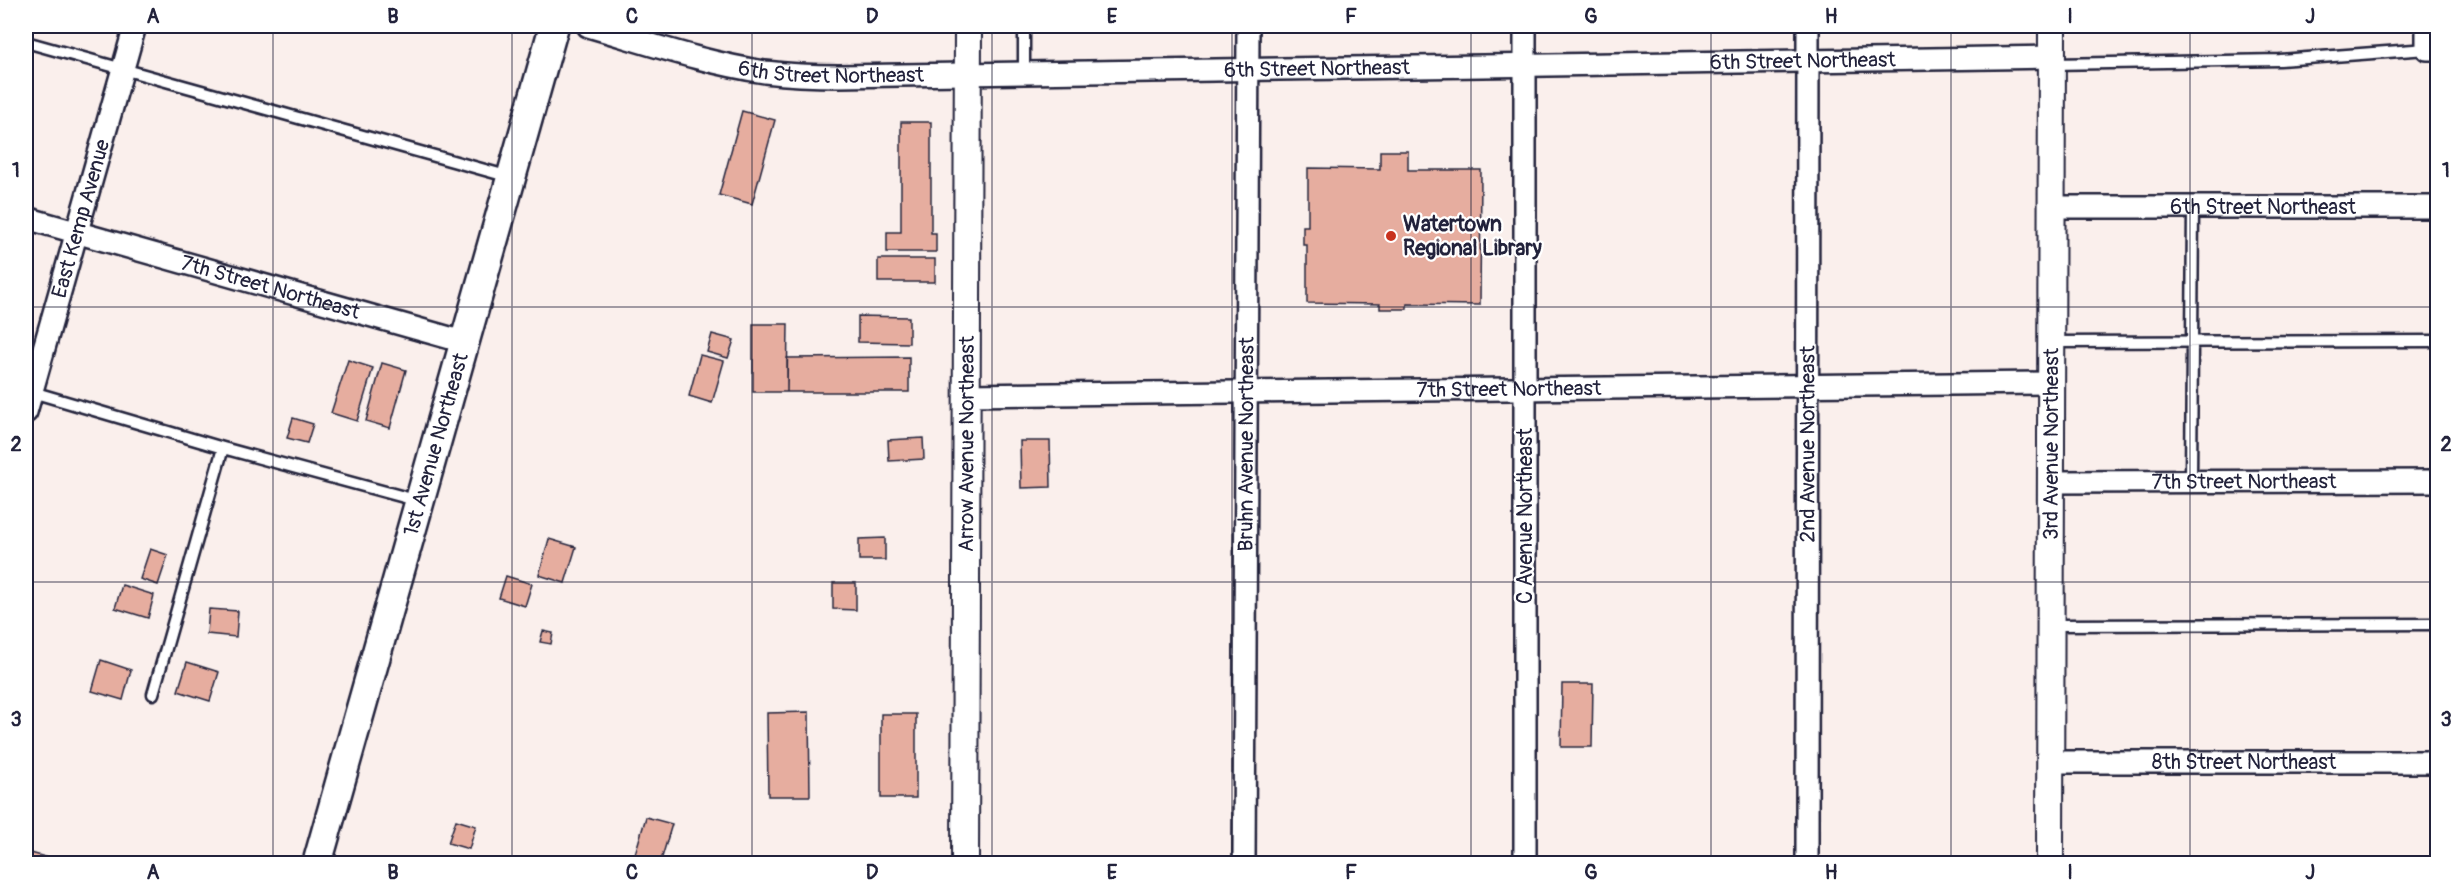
<svg xmlns="http://www.w3.org/2000/svg" width="2463" height="889" font-family="Pangolin,sans-serif">
<style>
.building{fill:#e6ad9f;stroke:#22223b;stroke-width:1.5}
.lines{fill:none;stroke-linecap:round;stroke-linejoin:round}
.service-casing{stroke:#22223b;stroke-width:15}
.minor-casing{stroke:#22223b;stroke-width:26}
.tertiary-casing{stroke:#22223b;stroke-width:30}
.secondary-casing{stroke:#22223b;stroke-width:33}
.service{stroke:#fff;stroke-width:10}
.minor{stroke:#fff;stroke-width:21}
.tertiary{stroke:#fff;stroke-width:26}
.secondary{stroke:#fff;stroke-width:28}
.grid{fill:none;stroke:#22223b;stroke-width:1.5;stroke-opacity:0.55}
.poi-dot{fill:#c8321e;stroke:#fff;stroke-width:2}
.labels{text-anchor:middle;dominant-baseline:central;stroke-width:4.5;stroke-linejoin:round;paint-order:stroke}
.street-label{font-size:21px;fill:#22223b;stroke:#fff}
.poi-label{font-size:21px;font-weight:bold;fill:#22223b;stroke:#fff;text-anchor:start}
.neatline{fill:none;stroke:#22223b;stroke-width:2}
.grid-label{font-size:20px;text-anchor:middle;font-weight:bold;fill:#22223b}
</style>
<rect width="100%" height="100%" fill="#faefec"/>
<filter id="ink" filterUnits="userSpaceOnUse"><feTurbulence type="fractalNoise" baseFrequency=".0167" numOctaves="2"/><feDisplacementMap in="SourceGraphic" scale="12" xChannelSelector="R" yChannelSelector="G"/><feConvolveMatrix kernelMatrix="1 2 1 2 8 2 1 2 1" color-interpolation-filters="sRGB"/></filter>
<g filter="url(#ink)">
<path class="building" d="M742,111L775,120L752,204L719,195Z
M901,122H931V233H936V252H887V232H901Z
M1380,151H1408V170H1481L1480,305L1407,304V309H1380V304L1307,303V245H1303V226H1308V168L1380,169Z
M878,259H935V282H878Z
M858,316L909,317V343L858,342Z
M753,324H788L787,392H753Z
M712,334L734,340L728,358L707,352Z
M700,355L724,361L712,403L689,396Z
M909,357V392H787V358Z
M348,360L373,368L357,421L331,413Z
M382,363L406,370L390,428L366,421Z
M293,418L313,424L307,443L287,438Z
M923,438L924,459L889,461L888,440Z
M1020,441H1050L1051,487L1021,488Z
M885,538V560H859V539Z
M549,539L576,547L565,583L539,575Z
M150,549L168,555L158,585L140,579Z
M506,576L532,584L525,606L499,598Z
M833,583H856V610L833,609Z
M122,585L154,595L148,618L115,608Z
M209,609L238,611L236,637L207,634Z
M543,631L553,633L551,644L540,642Z
M101,660L131,670L123,700L92,691Z
M187,662L219,672L210,701L178,691Z
M1562,684H1593L1592,747H1561Z
M809,712L810,796H768L767,713Z
M881,714H916V798H881Z
M646,817L672,824L660,864H632Z
M456,820L476,826L469,849L448,843Z
M27,852L64,862V864H26Z"/>
<g class="lines">
<g class="service-casing">
<path id="service" d="M1024,26V75
M26,42L510,177
M2053,64L2280,60L2427,49
M2050,342L2438,341
M29,391L223,448L419,501
M2191,481L2193,207
M2051,625L2438,624
M153,694L223,448"/>
</g>
<g class="minor-casing">
<g id="minor">
<path id="s1" d="M588,26C647,43 705,63 765,72C790,75 814,76 839,76L2052,57"/>
<path d="M2427,26V49H2438"/>
<path id="s2" d="M2051,207H2438"/>
<path id="s3" d="M26,218L464,342"/>
<path id="s4" d="M967,395L2050,383"/>
<path id="s5" d="M26,412L135,26"/>
<path id="s6" d="M2049,482L2438,481"/>
<path id="s7" d="M2050,762H2438"/>
<path id="s8" d="M1244,864L1248,26"/>
<path d="M1525,864V26"/>
<path id="s9" d="M1807,864L1808,26"/>
</g>
</g>
<g class="tertiary-casing">
<g id="tertiary">
<path id="s10" d="M965,864L968,26"/>
<path id="s11" d="M2050,864L2052,26"/>
</g>
</g>
<g class="secondary-casing">
<g id="secondary">
<path id="s12" d="M317,864L554,26"/>
</g>
</g>
<use href="#service" class="service"/>
<use href="#minor" class="minor"/>
<use href="#tertiary" class="tertiary"/>
<use href="#secondary" class="secondary"/>
</g>
</g>
<path class="grid" d="M273,26V864M512,26V864M752,26V864M992,26V864M1232,26V864M1471,26V864M1711,26V864M1951,26V864M2190,26V864M26,307H2438M26,582H2438"/>
<circle class="poi-dot" cx="1391" cy="236" r="6"/>
<g class="labels">
<g class="street-label">
<text stroke="none"><textPath href="#s1" startOffset="1221">6th Street Northeast</textPath></text>
<text stroke="none"><textPath href="#s1" startOffset="735">6th Street Northeast</textPath></text>
<text stroke="none"><textPath href="#s1" startOffset="249">6th Street Northeast</textPath></text>
<text stroke="none"><textPath href="#s2" startOffset="212">6th Street Northeast</textPath></text>
<text stroke="none"><textPath href="#s5" startOffset="201">East Kemp Avenue</textPath></text>
<text stroke="none"><textPath href="#s3" startOffset="254">7th Street Northeast</textPath></text>
<text stroke="none"><textPath href="#s4" startOffset="542">7th Street Northeast</textPath></text>
<text stroke="none"><textPath href="#s12" startOffset="436">1st Avenue Northeast</textPath></text>
<text stroke="none"><textPath href="#s10" startOffset="420">Arrow Avenue Northeast</textPath></text>
<text stroke="none"><textPath href="#s8" startOffset="420">Bruhn Avenue Northeast</textPath></text>
<text stroke="none"><textPath href="#s9" startOffset="420">2nd Avenue Northeast</textPath></text>
<text stroke="none"><textPath href="#s11" startOffset="420">3rd Avenue Northeast</textPath></text>
<text stroke="none"><textPath href="#s6" startOffset="195">7th Street Northeast</textPath></text>
<text transform="translate(1525 516) rotate(-90)">C Avenue Northeast</text>
<text stroke="none"><textPath href="#s7" startOffset="194">8th Street Northeast</textPath></text>
</g>
<g class="poi-label">
<text x="1403" y="224">Watertown<tspan x="1403" dy="24">Regional Library</tspan></text>
</g>
</g>
<rect width="2463" height="889" fill="none" stroke="#fff" stroke-width="66"/>
<rect x="33" y="33" width="2397" height="823" class="neatline"/>
<g class="grid-label">
<text x="153" y="23">A</text>
<text x="393" y="23">B</text>
<text x="632" y="23">C</text>
<text x="872" y="23">D</text>
<text x="1112" y="23">E</text>
<text x="1351" y="23">F</text>
<text x="1591" y="23">G</text>
<text x="1831" y="23">H</text>
<text x="2070" y="23">I</text>
<text x="2310" y="23">J</text>
<text x="16" y="177">1</text>
<text x="2446" y="177">1</text>
<text x="16" y="451">2</text>
<text x="2446" y="451">2</text>
<text x="16" y="726">3</text>
<text x="2446" y="726">3</text>
<text x="153" y="879">A</text>
<text x="393" y="879">B</text>
<text x="632" y="879">C</text>
<text x="872" y="879">D</text>
<text x="1112" y="879">E</text>
<text x="1351" y="879">F</text>
<text x="1591" y="879">G</text>
<text x="1831" y="879">H</text>
<text x="2070" y="879">I</text>
<text x="2310" y="879">J</text>
</g>
</svg>
